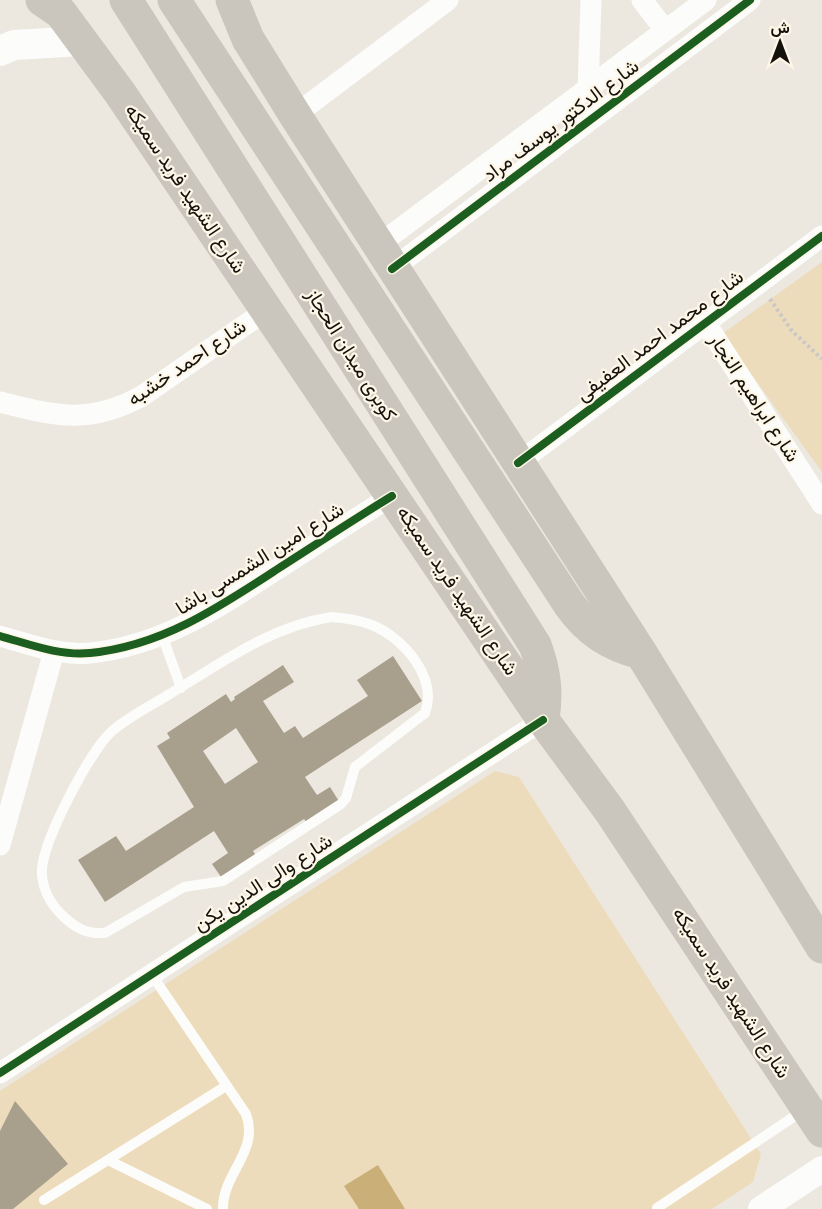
<svg xmlns="http://www.w3.org/2000/svg" width="822" height="1209" font-family="Spectral,Vazirmatn,serif">
<style>
.green{fill:#eddcbb}
.water{fill:#caaf78}
.building{fill:#a89f8c;fill-rule:evenodd}
.lines{fill:none;stroke-linecap:round;stroke-linejoin:round}
.path{stroke:#cac8c5;stroke-width:4;stroke-dasharray:3 3;stroke-linecap:butt}
.service{stroke:#fcfcfa;stroke-width:10}
.minor{stroke:#fcfcfa;stroke-width:21}
.tertiary{stroke:#fcfcfa;stroke-width:26}
.secondary{stroke:#fcfcfa;stroke-width:30}
.primary{stroke:#cac6bd;stroke-width:33}
.cycleway-casing{stroke:#fef7e8;stroke-width:11}
.cycleway{stroke:#1b5e20;stroke-width:8}
.labels{text-anchor:middle;dominant-baseline:central;stroke-width:4.5;stroke-linejoin:round;paint-order:stroke}
.street-label{font-size:20px;fill:#14120d;stroke:#fef7e8}
</style>
<rect width="100%" height="100%" fill="#ece8e0"/>
<path class="green" d="M822,262V472L722,334Z
M495,771L519,777L761,1154L753,1182L712,1209H0V1091Z"/>
<path class="water" d="M378,1165L405,1209H359L344,1186Z"/>
<path class="building" d="M393,656L422,701L305,777L317,795L330,787L342,806L310,827L304,819L253,851L260,862L226,884L212,864L228,853L214,831L105,902L78,860L116,836L126,851L194,807L157,746L170,738L167,733L226,694L231,702L235,699L234,697L283,665L294,682L263,701L284,733L295,726L303,738L368,696L357,680ZM236,728L258,762L225,784L203,751Z
M15,1101L68,1164L13,1209H0V1131Z"/>
<g class="lines">
<path class="path" d="M770,299L792,331L822,359"/>
<path class="service" d="M331,617C345,618 359,620 372,625C404,638 438,678 425,713L355,767L346,798L341,804L223,881L184,887L105,933C87,934 77,929 64,917C51,905 41,888 42,869C44,839 89,753 111,732C130,715 155,704 176,690C228,659 270,627 331,617Z
M162,635L181,688
M152,975L246,1114C260,1151 222,1174 223,1209
M108,1160L207,1209
M44,1200L226,1086
M657,1208L804,1110"/>
<path class="minor" d="M642,0L665,30
M588,89L591,0
M295,115L448,0
M377,246L706,0
M392,269L750,0
M705,322L822,504
M0,402C56,416 89,425 142,396L267,310
M518,463L822,236
M0,636C29,644 59,656 90,653C161,646 218,608 276,570C315,545 353,520 392,496
M0,845L54,651
M0,1073L543,720"/>
<path class="tertiary" d="M761,1209L822,1169"/>
<path class="secondary" d="M0,51L14,45L82,41"/>
<path class="primary" d="M42,0L61,13L120,93L543,720L610,811L822,1131
M126,0L535,645C545,672 547,692 543,720
M174,0L569,604C588,631 609,645 641,653
M232,0L248,39L295,115L641,653L822,947"/>
<g class="cycleway-casing">
<path id="cycleway" d="M392,269L750,0
M518,463L822,236
M0,636C29,644 59,656 90,653C161,646 218,608 276,570C315,545 353,520 392,496
M0,1073L543,720"/>
</g>
<use href="#cycleway" class="cycleway"/>
</g>
<g class="labels">
<g class="street-label">
<text transform="translate(561 121) rotate(-37)">شارع الدكتور يوسف مراد</text>
<text transform="translate(185 189) rotate(56)">شارع الشهيد فريد سميكه</text>
<text transform="translate(660 336) rotate(-37)">شارع محمد احمد العفيفى</text>
<text transform="translate(351 355) rotate(58)">كوبرى ميدان الحجاز</text>
<text transform="translate(187 363) rotate(-34)">شارع احمد خشبه</text>
<text transform="translate(754 398) rotate(57)">شارع ابراهيم النجار</text>
<text transform="translate(260 559) rotate(-32)">شارع امين الشمسى باشا</text>
<text transform="translate(457 591) rotate(56)">شارع الشهيد فريد سميكه</text>
<text transform="translate(263 883) rotate(-33)">شارع والى الدين يكن</text>
<text transform="translate(731 993) rotate(57)">شارع الشهيد فريد سميكه</text>
</g>
</g>
<g transform="translate(780 42)" stroke="#fef7e8" stroke-width="4.5" paint-order="stroke">
<path d="M0-4.5L10 22L0 15L-10 22Z" fill="#14120d"/>
<text y="-9" font-size="16" font-weight="bold" text-anchor="middle" fill="#14120d">ش</text>
</g>
</svg>
